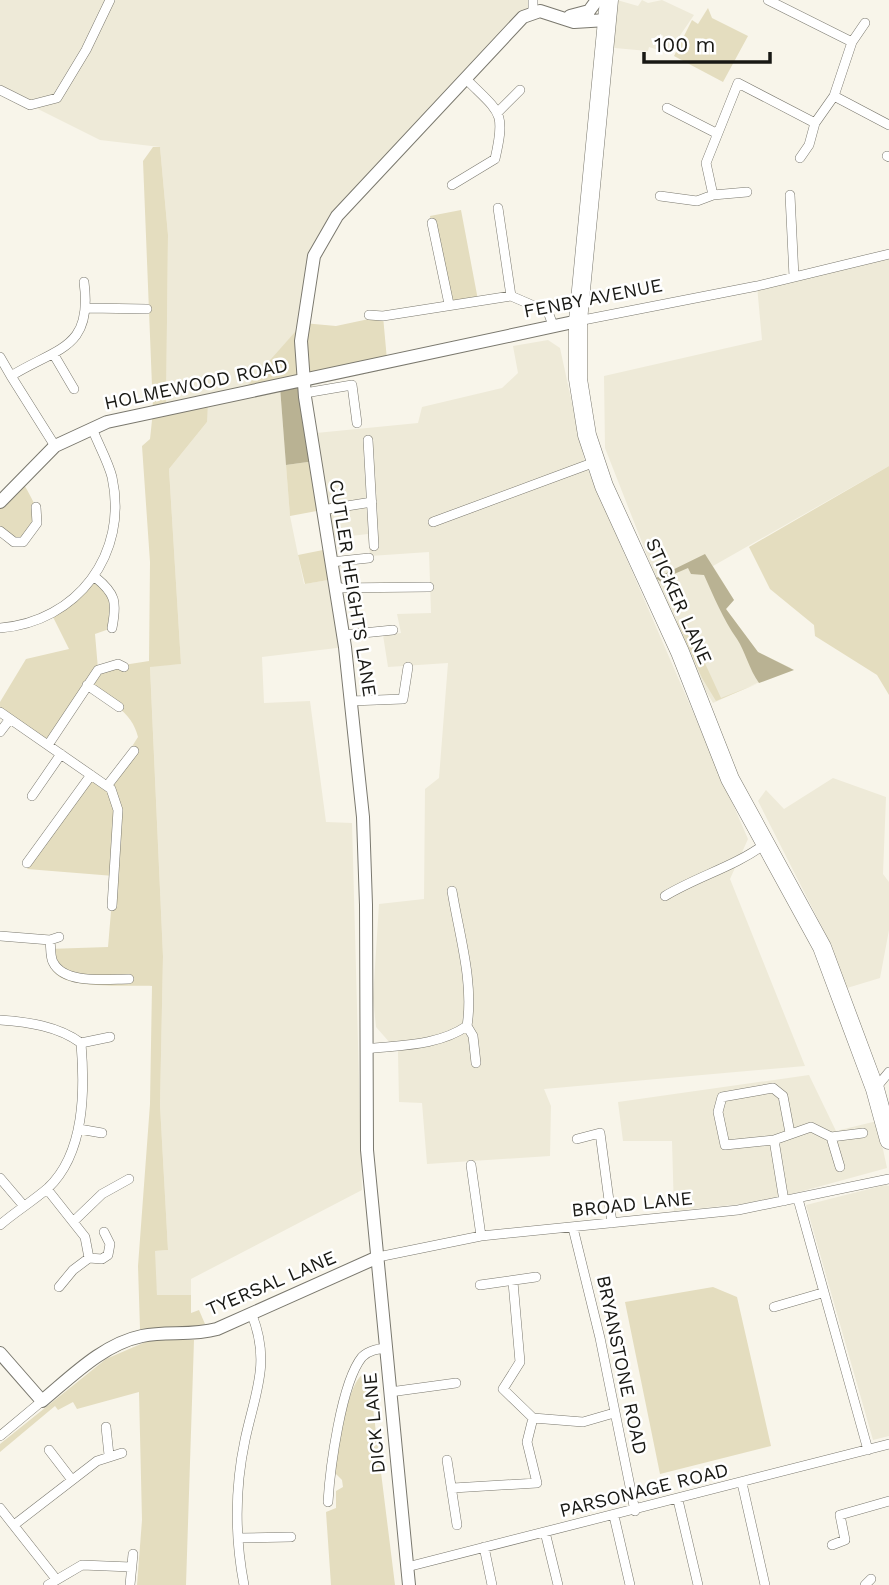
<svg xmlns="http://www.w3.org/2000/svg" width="889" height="1585" font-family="'Work Sans',sans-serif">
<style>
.built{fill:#eeead8}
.green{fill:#e4ddbf}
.forest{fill:#b9b293}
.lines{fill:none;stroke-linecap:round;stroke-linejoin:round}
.street-casing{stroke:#7a786e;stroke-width:10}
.secondary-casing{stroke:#7a786e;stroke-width:14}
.highway-casing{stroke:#7a786e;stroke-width:19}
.street{stroke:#fff;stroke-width:9}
.secondary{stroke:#fff;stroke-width:12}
.highway{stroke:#fff;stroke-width:18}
.labels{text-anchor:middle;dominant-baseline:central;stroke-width:5;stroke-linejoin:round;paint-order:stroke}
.street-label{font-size:19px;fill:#181814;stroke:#fff}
</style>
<rect width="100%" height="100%" fill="#f8f5ea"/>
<path class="built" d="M0,0H533V11L337,216L314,257L307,299L280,387L290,516L304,584L334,579L345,647L262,657L264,703L310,701L326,822L352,823L362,1190L191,1279V1295H157L155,1278V1251L168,1250L160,1105L163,956L150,666L181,664L169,469L207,422L166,409L168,235L160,147L100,140L0,90Z
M617,0L638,6L642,0L648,3L662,0L694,15L668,53L649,47L648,51L615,48L612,47Z
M889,257V466L713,566L734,600L726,609L758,652L791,668L713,703L700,681L656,578L605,448L604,376L762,340L757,286Z
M548,340L560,348L585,463L748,839L730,879L805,1066L544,1089L551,1106L550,1156L427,1164L422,1103L399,1102L398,1052L376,1027L373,998L379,904L424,899L425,789L439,778L448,663L388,667L383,635L401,633L397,614L431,613L429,552L370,556L368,534L333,538L316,433L418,423L422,407L502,388L518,373L513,346Z
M833,778L886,797L883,874L889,882V930L880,978L847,988L826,935L758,801L766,790L784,809Z
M809,1075L836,1131L877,1121L887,1168L788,1195L742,1204L674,1211L672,1141H623L618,1102Z
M885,1185L889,1186V1436L873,1440L806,1205Z"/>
<path class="green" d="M708,8L712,18L748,36L723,82L674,56L692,20L698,24Z
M153,147H160L168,235L166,408L208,401L207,422L169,469L181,664L150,667L163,956L160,1105L168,1250L155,1251L157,1295H191V1313L199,1310L205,1324L190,1328L140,1329L138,1266L150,1104L152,986C129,985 73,989 57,975C49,969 48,958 48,949L108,947L114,876L27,869L91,775L107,786L138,737C132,711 108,700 87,686L48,745L0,712V702L26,659L69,649L51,613L95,577L111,590L112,628L95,634L98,669L149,661L150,562L142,446L150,439L153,411L143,161Z
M461,210L478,300L449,304L430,216Z
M383,316L387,360L239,395L303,323L336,326Z
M315,461L322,510L290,516L286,465Z
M889,466V695L877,675L815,636L814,625L770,589L749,547Z
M21,479C37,509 45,513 23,542L0,531V502Z
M328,549L334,579L305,584L298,555Z
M681,619L698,653L706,650L708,656L703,659L721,698L759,683L716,701L702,678L677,621Z
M713,1287L737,1297L771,1446L660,1474L625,1302Z
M150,1340H194L186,1585H137L142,1520L139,1392L77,1409L73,1402L58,1410L55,1406L0,1452V1444L106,1359Z
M365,1373L369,1376L395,1585H331L326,1512L336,1508V1491L343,1487L342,1480L334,1472C338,1452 347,1380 365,1373Z"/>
<path class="forest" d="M304,380L315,461L286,465L280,387Z
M705,554L734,600L726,609L758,652L794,670L759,683C749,669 745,651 737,639C723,619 714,597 704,575L691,574L688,568L665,578V585L656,578Z"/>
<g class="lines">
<g class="street-casing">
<path id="street" d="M768,0L852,42L834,96
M533,11V0
M852,42L865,23
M0,90L30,105L57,98L86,50L110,0
M667,108L716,133
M498,112L520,90
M887,156L889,157
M800,158L809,145L815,123
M452,185L495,159C506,111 500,113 467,80
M747,192L713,195L706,163L738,83L815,123L834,96L889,125
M790,195L794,277
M660,196L697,201L713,195
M498,208L511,296
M432,223L449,304
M88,308L147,309
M369,315L383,316L511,296L548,312L553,325
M578,321L757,286L889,254
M54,355L74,389
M0,357L11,376
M305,393L352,385L357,423
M368,440L374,546
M55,446L11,376C58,347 93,349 84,282
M322,510L372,502
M433,522L595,462
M0,531L14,542H23L37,523L36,507
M331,562L369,558
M95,577C116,594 117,602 112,628
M335,588L429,587
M0,628C77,622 129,554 112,477C108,461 98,444 92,428
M343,635L393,630
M87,685L119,707
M351,701L403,699L408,667
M0,712L111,789L118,810L112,906
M0,732L10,719
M48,745L98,670L118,664L124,667
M107,786L134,751
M32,796L61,754
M27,863L91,775
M665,896C698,876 734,867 765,844
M0,936L50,940L59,937
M50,940C51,946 50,957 53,962C64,985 108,979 129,979
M0,1020C28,1022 58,1026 81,1043C85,1090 85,1153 48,1188C33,1201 15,1212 0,1225
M467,1026L473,1036L476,1063
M81,1043L110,1037
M366,1049C400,1045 438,1046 467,1026C474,982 459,934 452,891
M875,1089L889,1072
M79,1129L102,1133
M790,1133L783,1096L773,1088L722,1097L718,1112L725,1145L774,1140L811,1127L831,1137L863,1133
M831,1137L840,1167
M577,1139L600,1133L612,1223
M774,1140L784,1201
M471,1165L481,1236
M0,1178L23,1205
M47,1189L85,1237L89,1258L73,1270L59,1287
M798,1199L868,1450
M75,1220L102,1194L129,1179
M573,1228L600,1338L635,1511
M378,1257L481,1236L738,1210L889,1179
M89,1258L102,1259L108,1255L110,1244L104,1232
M513,1282L520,1362L503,1389L533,1418L583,1422L614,1413
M480,1285L536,1277
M774,1307L822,1293
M390,1392L456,1383
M106,1427L109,1455
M0,1436L42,1401
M49,1450L72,1480
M447,1460L457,1525
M742,1483L765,1585
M453,1488L537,1483L527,1442L533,1418
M678,1500L698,1585
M328,1502C330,1469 341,1383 362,1357C369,1350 378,1349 387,1348
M0,1508L56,1579
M614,1516L630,1585
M14,1525L97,1461L122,1453
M545,1532L558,1585
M238,1538L291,1537
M832,1545L845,1540L840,1515L889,1501
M484,1547L492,1585
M407,1567L889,1444
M48,1585L82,1565L131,1567
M130,1585L133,1554
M244,1585C235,1538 235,1487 245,1440C255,1393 271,1363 252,1315
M865,1585L871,1579"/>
</g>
<g class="secondary-casing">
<path id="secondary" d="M570,16L589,11L597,0
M0,502L55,446L107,422L578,321
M0,1353L42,1401C71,1377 103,1344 142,1336C167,1331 192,1336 217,1329L378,1257
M409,1585L367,1150L366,905L363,817L345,647L305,397L301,341L314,256L337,216L523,17L540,11L574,22L607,20"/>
</g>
<g class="highway-casing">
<path id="highway" d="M609,0L578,321V379L587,435L604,486L680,652L730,779L822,947L875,1089L889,1140"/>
</g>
<use href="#street" class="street"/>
<use href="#secondary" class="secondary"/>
<use href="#highway" class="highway"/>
</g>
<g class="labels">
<g class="street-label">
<text transform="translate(593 298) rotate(-11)">FENBY AVENUE</text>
<text transform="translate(196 384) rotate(-12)">HOLMEWOOD ROAD</text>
<text transform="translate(353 588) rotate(81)">CUTLER HEIGHTS LANE</text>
<text transform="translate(679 601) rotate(66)">STICKER LANE</text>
<text transform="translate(632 1204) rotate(-6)">BROAD LANE</text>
<text transform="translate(271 1283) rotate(-23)">TYERSAL LANE</text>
<text transform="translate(622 1365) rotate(78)">BRYANSTONE ROAD</text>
<text transform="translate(374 1423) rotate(-95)">DICK LANE</text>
<text transform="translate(644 1490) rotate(-14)">PARSONAGE ROAD</text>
</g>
</g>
<path d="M644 52v10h126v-10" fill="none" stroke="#181814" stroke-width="3.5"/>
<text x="654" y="52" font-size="21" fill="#181814" stroke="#ffffff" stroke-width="5" paint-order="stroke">100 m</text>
</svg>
